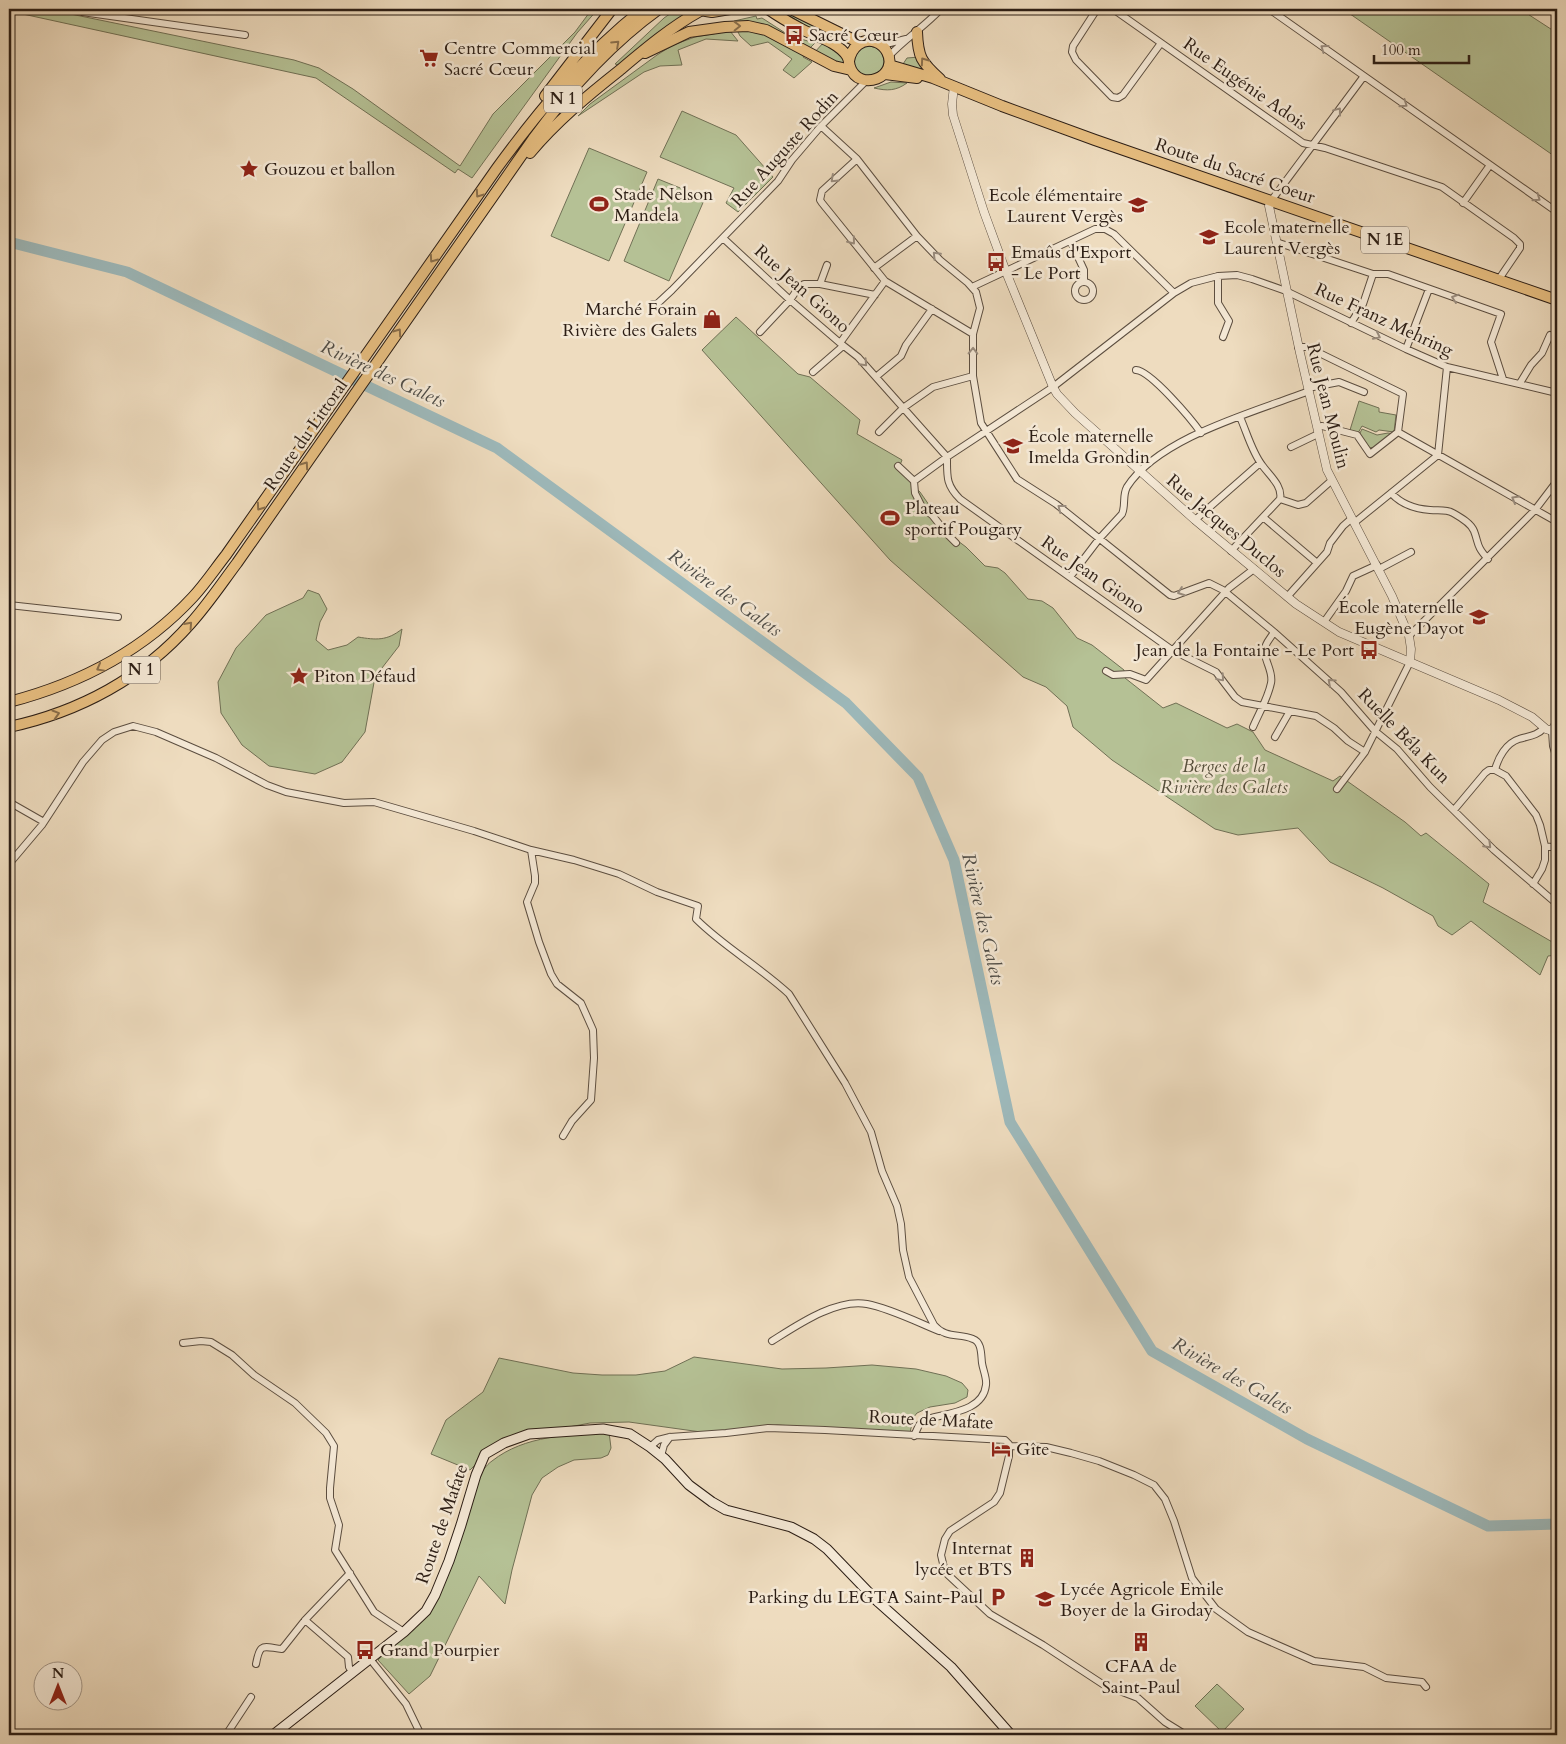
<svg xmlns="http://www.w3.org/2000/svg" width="1566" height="1744" font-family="Cardo,serif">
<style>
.green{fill:#b5c195;stroke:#707055}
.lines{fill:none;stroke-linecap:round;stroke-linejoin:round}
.river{stroke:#9db9bb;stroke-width:11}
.minor-casing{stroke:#5c4e40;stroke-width:8}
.tertiary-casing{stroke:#5c4e40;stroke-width:9}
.secondary-casing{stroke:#2c1e15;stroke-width:11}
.primary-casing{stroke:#2c1e15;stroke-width:12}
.trunk-casing{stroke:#2c1e15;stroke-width:12}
.minor{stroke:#f4e8d5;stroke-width:6}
.tertiary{stroke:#f4e8d5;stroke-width:8}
.secondary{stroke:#f4e8d5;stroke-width:9}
.primary{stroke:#e7be80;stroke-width:10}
.trunk{stroke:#e7be80;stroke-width:10}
.oneway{stroke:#8a6e4a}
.oneway2{stroke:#9a8d7f}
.labels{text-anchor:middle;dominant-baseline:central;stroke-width:5;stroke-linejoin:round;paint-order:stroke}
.shield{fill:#f4e8d5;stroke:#685b4f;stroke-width:1}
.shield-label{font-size:16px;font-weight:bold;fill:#2c1e15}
.poi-label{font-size:18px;fill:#2c1e15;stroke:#f4e8d5;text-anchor:start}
.street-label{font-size:18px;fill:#2c1e15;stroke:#f4e8d5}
.park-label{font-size:18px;font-style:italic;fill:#554f3b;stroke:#f4e8d5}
.water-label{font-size:19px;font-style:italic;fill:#4e4c47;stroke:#f4e8d5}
</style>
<rect width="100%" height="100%" fill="#eedcbf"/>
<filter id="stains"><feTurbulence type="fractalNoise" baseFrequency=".004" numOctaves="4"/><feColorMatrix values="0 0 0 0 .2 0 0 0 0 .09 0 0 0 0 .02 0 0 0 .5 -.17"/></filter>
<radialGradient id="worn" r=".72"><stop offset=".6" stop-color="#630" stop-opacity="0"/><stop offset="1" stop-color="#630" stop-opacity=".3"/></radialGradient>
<path class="green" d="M9,9H55L56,11L294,60L319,68L353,89L460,166L493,114L575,32L592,9H598L577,33L472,178L458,169L455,173L316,78L9,11Z
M677,9L687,14L619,65L615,64L664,18Z
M777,9H783L820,29L818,32Z
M1343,9H1520L1557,33V158Z
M756,16L757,19L762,18L790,36L815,43L808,50L735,24L734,21Z
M737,30H758L805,54L803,57L812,62L794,78L783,70L792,59L768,42L751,46L740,36Z
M730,31L738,41L706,39L678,50L682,65L660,66L644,72L578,116L590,104L657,55L673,45L695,37Z
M824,42L842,52L848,67L814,53Z
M854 61a15 15 0 1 1 30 0a15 15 0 1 1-30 0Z
M919,57L925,69L913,68L903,64L907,58Z
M891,82L907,83C896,91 887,91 874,88Z
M682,111L736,135L773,177L738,212L726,203L734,188L660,157Z
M589,148L647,172L609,261L551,236Z
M658,179L705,198L669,281L624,261Z
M736,317L798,374L810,377L860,420L857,434L902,460L898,470L920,492L950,535L966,547L985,566L998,568L1005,573L1028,599L1042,601L1053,608L1077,638L1092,645L1124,670L1125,678L1163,708L1176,703L1227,728L1237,724L1253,732L1265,750L1333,781L1340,776L1405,822L1421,836L1426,833L1489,884L1483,902L1554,943L1557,941V955L1548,956L1540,975L1471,921L1452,935L1438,926L1433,916L1383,888L1330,862L1298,828L1238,835L1215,829L1112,760L1073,727L1067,706L1046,687L1023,677L890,560L702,350Z
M1359,401L1379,408V412L1396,415L1394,432L1379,430L1376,432L1362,426L1358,433L1350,430Z
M1362,429L1377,435L1388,433L1395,434L1377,447L1368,448L1359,435Z
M308,590L319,594L327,609L320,622L316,640L328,650L347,645L358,637C376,640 387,641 402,629L399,646L375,677L365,732L342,762L315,774L269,766L242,745L221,713L218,682L236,648L266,615L303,598Z
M694,1357L782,1369L826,1368L872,1365L916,1369L946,1376L962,1383L968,1390L967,1397L955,1403L930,1407L917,1413L913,1418L910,1433L777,1425L733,1431L701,1432L629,1422L590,1423L543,1432L487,1453L470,1470L431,1454L446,1420L483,1392L499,1358L573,1373L602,1375H636L665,1371Z
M609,1432L611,1448L608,1455L601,1458L574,1460L558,1467L542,1478L532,1495L512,1570L505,1604L479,1576L430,1676L409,1694L378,1660L429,1610L477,1479C481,1473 486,1465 492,1461C525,1435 569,1435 609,1432Z
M1217,1684L1244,1709L1222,1732L1195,1706Z"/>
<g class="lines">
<path class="river" d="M9,242L127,272L497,448L846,703L918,777L954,860L1010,1122L1152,1351L1307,1439L1488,1526L1557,1524"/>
<g class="minor-casing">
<path id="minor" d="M72,9L82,12L245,35
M1097,9L1073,46L1072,52L1076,60L1112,97L1118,98L1123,95L1161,43
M1113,9L1303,143L1325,148L1442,187L1514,238L1520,244V248L1499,279
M1269,9L1557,212
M882,45L906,39
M889,56C905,39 925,26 941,9
M821,126L857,159L917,236L940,260L968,283L976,292L980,308L973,334V376L981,423L1017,479L1056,504L1170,595L1174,596L1209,583L1223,590L1274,632L1341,692L1375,731L1397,749L1430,787L1494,850L1557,904
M857,159L822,191L820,200L822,203L885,281L973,334
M1271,201L1364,76
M1463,203L1490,165
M723,238L790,300L840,343L858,357L947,457C947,477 946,485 960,499L1172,650L1216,672L1235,697L1242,702L1316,716L1334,728L1348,741L1365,752
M1071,242L1084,270V282
M1276,242L1373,274H1388L1501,314L1491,342L1503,379
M874,268L917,236
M1218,276V303L1229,321L1223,337
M1075 291a9 9 0 1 1 18 0a9 9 0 1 1-18 0Z
M820,284L827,265
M972,287L1095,229H1105L1114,234L1174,293
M653,304H657L672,290L778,181L792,160L821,126L866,81
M1351,323L1363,304L1373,274
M760,332L790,300L799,287L804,284H820L875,295
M840,343L885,281
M1298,347H1307L1403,394L1398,432L1370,454L1357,435L1322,426L1317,427
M1406,349L1429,289
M1136,370C1151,371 1192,420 1201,433
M813,372L843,346
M877,376L901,356L906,345L932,309
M1520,383L1531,365L1542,353L1550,335
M1308,388L1339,382L1364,392
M1240,417C1247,433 1252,452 1262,465C1269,475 1283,486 1280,499
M879,432L903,408L933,387L973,376
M1398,432L1557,522
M1291,447L1318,434
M898,466L914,481
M1391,493C1401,504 1415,509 1430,510C1438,511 1446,509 1453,513C1460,517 1471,523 1474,531C1479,544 1476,546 1488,559
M1280,499L1298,505L1306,503L1331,481
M1263,517L1316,562
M1195,520L1260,463
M1354,523L1438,455L1447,367
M956,543L949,536L932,515L923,509L915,493L914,481L947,457L1053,387L1174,293L1191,283L1218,276L1237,275L1252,279L1286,291L1406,349L1447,367L1557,393
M1231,551L1280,499
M1379,569L1411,552
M1070,577L1099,539L1122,514C1126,505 1122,496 1127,487C1159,437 1255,412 1309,391
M1287,597L1327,552L1330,543L1343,526L1351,519
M9,605L118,617
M1324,622L1346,591L1353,576L1377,565
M1409,636L1535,510L1557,481
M1106,671L1113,675L1130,674L1146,680L1229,588L1254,569
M1253,727C1259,713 1268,698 1271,683C1274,670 1261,658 1266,645C1268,640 1272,636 1274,632
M1552,731L1553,746L1557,759
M1275,737L1290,711
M1495,770L1506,776L1536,815L1540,825L1545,846V860L1542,869L1533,884
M1495,770C1498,758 1506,743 1519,739C1528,736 1537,736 1544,728
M1337,789L1365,752L1410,662
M9,802L44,822
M1454,810L1485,773L1489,770H1495
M1545,846L1557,848
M531,850L574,860L619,874L657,892L698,906L696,919C724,947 760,967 789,994L845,1083L871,1132L882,1171L897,1206L901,1224L903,1250L909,1277L934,1325C946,1339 959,1333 973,1339C982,1342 981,1355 982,1363C983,1370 987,1378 986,1385C983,1413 944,1413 924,1420L919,1425L914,1436
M9,864L42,825L83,762L102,740L114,732L133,726L156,732L216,758L267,785L286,792L344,803L374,802L474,831L531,850L535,876V883L527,902L539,942L551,974L557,984L581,1003L593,1030L594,1058L591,1100L572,1121L563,1136
M772,1341C796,1326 836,1298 867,1304C889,1308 917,1322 939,1331
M183,1343L201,1341L211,1342L232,1355L254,1375L295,1403L326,1433L334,1446L330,1488V1498L339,1525L335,1550L374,1612L404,1632
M1010,1446L1046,1447L1071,1453L1099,1461L1134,1475L1154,1485L1165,1499L1174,1521L1192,1578L1216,1609L1248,1632L1314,1661L1364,1667L1386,1678L1422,1682L1426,1687
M650,1447L658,1440L670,1437L726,1433L768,1428L825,1430L1005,1440L1009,1444V1456L1000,1493L994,1502L950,1531L945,1539L941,1555L945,1572L990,1614L1043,1645L1104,1685L1138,1698L1165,1722L1186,1735
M661,1456L664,1445L670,1437
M305,1620L348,1657L349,1667L352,1672
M370,1659L406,1704L421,1735
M256,1664C260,1642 263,1647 282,1649L305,1620L350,1573
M226,1735L251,1697"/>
</g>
<g class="tertiary-casing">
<path id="tertiary" d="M954,86L952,104L953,115L984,212L1006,272L1053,387L1057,394L1075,413L1195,520L1296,604L1339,632L1499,700L1532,717L1546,729L1552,731L1557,721
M1271,201L1269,206L1300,353L1327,470L1392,596L1409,636L1411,649L1410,662"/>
</g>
<g class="secondary-casing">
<path id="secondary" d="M273,1735L404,1632L426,1611L435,1595L449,1561L461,1525L476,1475L485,1454L504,1443L529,1434L603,1429L630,1434L650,1447L665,1459L689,1485L712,1502L726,1510L791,1527L814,1539L827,1549L877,1601L951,1667L1011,1735"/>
</g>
<g class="primary-casing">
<path id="primary" d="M694,9L712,12L730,9
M768,9C778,16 790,23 801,29C815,36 838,42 847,56C849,59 849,63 850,67C859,93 900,77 887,52C885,48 881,44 876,42C862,37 851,48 849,61
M791,9L860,43
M917,32C918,57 921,62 940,79
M645,53L689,32L725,27L748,26L766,30L834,66L851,70
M889,65L933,78L1002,106L1095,140L1557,300
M885,74L917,78"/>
</g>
<g class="trunk-casing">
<path id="trunk" d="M545,96L612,9
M530,153C556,122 587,96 620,70C645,49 671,27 700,11
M9,702C78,684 143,651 193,597C205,584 215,569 226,555L497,168C540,109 586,54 643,9
M9,727C79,712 143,678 191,623C208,604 222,583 237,563L533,139C569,90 609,45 659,9"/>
</g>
<use href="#minor" class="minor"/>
<use href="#tertiary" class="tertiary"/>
<use href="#secondary" class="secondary"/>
<use href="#primary" class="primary"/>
<use href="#trunk" class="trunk"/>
</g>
<defs><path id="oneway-chevron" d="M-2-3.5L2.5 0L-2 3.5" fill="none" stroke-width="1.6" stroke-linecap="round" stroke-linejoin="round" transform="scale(1.25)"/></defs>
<g class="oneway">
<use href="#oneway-chevron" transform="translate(737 26) rotate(-1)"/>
<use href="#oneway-chevron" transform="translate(616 44) rotate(-43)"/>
<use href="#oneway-chevron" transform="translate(924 61) rotate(-125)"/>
<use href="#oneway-chevron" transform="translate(479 194) rotate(125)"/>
<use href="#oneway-chevron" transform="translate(433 259) rotate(125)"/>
<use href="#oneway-chevron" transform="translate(398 332) rotate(-55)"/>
<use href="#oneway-chevron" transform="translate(305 465) rotate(-55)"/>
<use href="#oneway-chevron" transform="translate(260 507) rotate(125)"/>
<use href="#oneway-chevron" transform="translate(189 625) rotate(-48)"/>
<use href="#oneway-chevron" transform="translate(100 668) rotate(151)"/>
<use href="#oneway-chevron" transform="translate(56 714) rotate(-17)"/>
</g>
<g class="oneway2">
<use href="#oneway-chevron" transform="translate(1324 48) rotate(-144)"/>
<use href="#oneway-chevron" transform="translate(1404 104) rotate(35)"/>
<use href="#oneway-chevron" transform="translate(1338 111) rotate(-53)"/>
<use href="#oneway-chevron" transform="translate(834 179) rotate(137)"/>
<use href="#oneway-chevron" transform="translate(1537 198) rotate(35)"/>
<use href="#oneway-chevron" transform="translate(852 241) rotate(51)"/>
<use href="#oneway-chevron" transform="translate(936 255) rotate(-134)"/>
<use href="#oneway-chevron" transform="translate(1455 298) rotate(-161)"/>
<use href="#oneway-chevron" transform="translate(1377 336) rotate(26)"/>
<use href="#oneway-chevron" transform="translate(973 351) rotate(-89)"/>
<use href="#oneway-chevron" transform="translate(864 363) rotate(47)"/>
<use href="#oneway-chevron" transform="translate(1515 499) rotate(-150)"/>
<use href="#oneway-chevron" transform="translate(1061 508) rotate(-142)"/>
<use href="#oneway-chevron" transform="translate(1181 592) rotate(160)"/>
<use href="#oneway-chevron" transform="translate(1221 678) rotate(49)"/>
<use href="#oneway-chevron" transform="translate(1331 682) rotate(-138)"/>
<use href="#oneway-chevron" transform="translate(1488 845) rotate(45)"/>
</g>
<defs>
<g id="bus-bare" transform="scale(1.5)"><path d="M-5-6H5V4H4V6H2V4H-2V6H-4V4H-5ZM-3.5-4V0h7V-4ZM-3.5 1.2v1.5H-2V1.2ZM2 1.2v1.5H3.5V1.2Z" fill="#8f2418" stroke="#f4e8d5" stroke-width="2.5" paint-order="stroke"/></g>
<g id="supermarket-bare" transform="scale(1.5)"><path d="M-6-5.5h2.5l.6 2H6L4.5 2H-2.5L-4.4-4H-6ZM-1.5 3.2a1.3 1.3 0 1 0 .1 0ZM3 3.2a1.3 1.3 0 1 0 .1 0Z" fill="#8f2418" stroke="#f4e8d5" stroke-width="2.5" paint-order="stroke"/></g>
<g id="sight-bare" transform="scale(1.5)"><path d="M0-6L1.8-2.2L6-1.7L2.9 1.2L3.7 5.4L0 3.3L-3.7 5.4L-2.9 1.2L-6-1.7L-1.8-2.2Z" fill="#8f2418" stroke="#f4e8d5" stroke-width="2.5" paint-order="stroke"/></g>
<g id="stadium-bare" transform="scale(1.5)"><path d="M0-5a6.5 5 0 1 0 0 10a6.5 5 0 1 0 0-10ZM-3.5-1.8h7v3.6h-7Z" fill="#8f2418" stroke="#f4e8d5" stroke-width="2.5" paint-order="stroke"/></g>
<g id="school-bare" transform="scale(1.5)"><path d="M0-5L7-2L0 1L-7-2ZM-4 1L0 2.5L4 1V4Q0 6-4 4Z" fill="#8f2418" stroke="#f4e8d5" stroke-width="2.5" paint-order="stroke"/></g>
<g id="shop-bare" transform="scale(1.5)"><path d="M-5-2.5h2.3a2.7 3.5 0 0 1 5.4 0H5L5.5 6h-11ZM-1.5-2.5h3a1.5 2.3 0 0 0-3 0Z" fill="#8f2418" stroke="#f4e8d5" stroke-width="2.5" paint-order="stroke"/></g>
<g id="hotel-bare" transform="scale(1.5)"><path d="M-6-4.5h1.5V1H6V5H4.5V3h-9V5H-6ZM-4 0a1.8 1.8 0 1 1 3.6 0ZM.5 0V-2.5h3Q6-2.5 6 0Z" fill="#8f2418" stroke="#f4e8d5" stroke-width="2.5" paint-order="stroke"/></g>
<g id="building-bare" transform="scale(1.5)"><path d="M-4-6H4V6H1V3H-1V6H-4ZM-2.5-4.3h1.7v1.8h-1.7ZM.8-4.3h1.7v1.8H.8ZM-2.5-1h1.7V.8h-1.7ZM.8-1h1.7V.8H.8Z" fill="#8f2418" stroke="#f4e8d5" stroke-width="2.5" paint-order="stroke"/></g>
<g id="parking-bare" transform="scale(1.5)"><path d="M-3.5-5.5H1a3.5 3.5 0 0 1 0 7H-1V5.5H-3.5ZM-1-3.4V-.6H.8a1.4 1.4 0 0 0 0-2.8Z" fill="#8f2418" stroke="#f4e8d5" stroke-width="2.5" paint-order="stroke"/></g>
</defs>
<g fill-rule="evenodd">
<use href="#bus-bare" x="794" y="35"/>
<use href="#supermarket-bare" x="429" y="58"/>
<use href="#sight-bare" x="249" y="169"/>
<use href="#stadium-bare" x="599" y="204"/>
<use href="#school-bare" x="1138" y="205"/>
<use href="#school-bare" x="1209" y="237"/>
<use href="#bus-bare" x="996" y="262"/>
<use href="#shop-bare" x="712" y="319"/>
<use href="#school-bare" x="1013" y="446"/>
<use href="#stadium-bare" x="890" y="518"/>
<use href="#school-bare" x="1479" y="617"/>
<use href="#bus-bare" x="1369" y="650"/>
<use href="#sight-bare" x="299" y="676"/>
<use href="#hotel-bare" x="1001" y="1449"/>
<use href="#building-bare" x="1027" y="1558"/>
<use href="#parking-bare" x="998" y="1597"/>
<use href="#school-bare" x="1045" y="1599"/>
<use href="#building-bare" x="1141" y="1642"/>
<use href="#bus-bare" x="365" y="1650"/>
</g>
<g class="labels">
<g class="shield">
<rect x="544" y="85.5" width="38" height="27" rx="4"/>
<rect x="1361" y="226.5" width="48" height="27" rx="4"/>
<rect x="122" y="656.5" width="38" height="27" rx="4"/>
</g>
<g class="shield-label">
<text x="563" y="99">N 1</text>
<text x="1385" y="240">N 1E</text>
<text x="141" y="670">N 1</text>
</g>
<g class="poi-label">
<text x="809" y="35">Sacré Cœur</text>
<text x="444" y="48">Centre Commercial<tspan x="444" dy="21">Sacré Cœur</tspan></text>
<text x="264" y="169">Gouzou et ballon</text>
<text x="614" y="194">Stade Nelson<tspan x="614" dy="21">Mandela</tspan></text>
<text x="1123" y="195" text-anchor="end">Ecole élémentaire<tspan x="1123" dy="21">Laurent Vergès</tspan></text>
<text x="1224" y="227">Ecole maternelle<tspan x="1224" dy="21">Laurent Vergès</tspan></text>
<text x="1011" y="252">Emaûs d'Export<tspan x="1011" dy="21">- Le Port</tspan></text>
<text x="697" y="309" text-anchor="end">Marché Forain<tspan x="697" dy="21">Rivière des Galets</tspan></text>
<text x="1028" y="436">École maternelle<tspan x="1028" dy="21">Imelda Grondin</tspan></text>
<text x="905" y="508">Plateau<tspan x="905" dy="21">sportif Pougary</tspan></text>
<text x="1464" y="607" text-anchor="end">École maternelle<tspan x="1464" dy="21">Eugène Dayot</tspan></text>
<text x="1354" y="650" text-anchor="end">Jean de la Fontaine - Le Port</text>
<text x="314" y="676">Piton Défaud</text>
<text x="1016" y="1449">Gîte</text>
<text x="1012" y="1548" text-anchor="end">Internat<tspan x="1012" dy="21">lycée et BTS</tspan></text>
<text x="1060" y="1589">Lycée Agricole Emile<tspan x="1060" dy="21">Boyer de la Giroday</tspan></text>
<text x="983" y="1597" text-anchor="end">Parking du LEGTA Saint-Paul</text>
<text x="380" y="1650">Grand Pourpier</text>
<text x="1141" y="1666" text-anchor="middle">CFAA de<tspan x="1141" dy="21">Saint-Paul</tspan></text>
</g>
<g class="street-label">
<text transform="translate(1245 84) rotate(35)">Rue Eugénie Adois</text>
<text transform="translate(785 149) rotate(-48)">Rue Auguste Rodin</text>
<text transform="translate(1235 171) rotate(19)">Route du Sacré Coeur</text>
<text transform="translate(802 289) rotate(42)">Rue Jean Giono</text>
<text transform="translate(1384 320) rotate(25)">Rue Franz Mehring</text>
<text transform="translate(1328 406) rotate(76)">Rue Jean Moulin</text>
<text transform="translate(306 435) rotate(-55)">Route du Littoral</text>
<text transform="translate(1226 526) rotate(40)">Rue Jacques Duclos</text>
<text transform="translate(1093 575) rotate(35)">Rue Jean Giono</text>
<text transform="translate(1404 736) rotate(46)">Ruelle Béla Kun</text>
<text transform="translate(931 1420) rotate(3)">Route de Mafate</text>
<text transform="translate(442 1524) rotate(-71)">Route de Mafate</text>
</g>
<g class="park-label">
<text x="1224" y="766">Berges de la<tspan x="1224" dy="21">Rivière des Galets</tspan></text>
</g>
<g class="water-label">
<text transform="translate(383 374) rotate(25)">Rivière des Galets</text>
<text transform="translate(725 593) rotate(36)">Rivière des Galets</text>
<text transform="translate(983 919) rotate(77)">Rivière des Galets</text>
<text transform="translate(1232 1376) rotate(30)">Rivière des Galets</text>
</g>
</g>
<rect width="1566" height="1744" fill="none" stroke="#eedcbf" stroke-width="30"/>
<rect x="10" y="10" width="1546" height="1724" fill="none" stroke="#2c1e15" stroke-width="2.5"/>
<rect x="15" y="15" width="1536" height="1714" fill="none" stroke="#2c1e15"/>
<g transform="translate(58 1686)"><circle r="24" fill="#f4e8d5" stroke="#a49788"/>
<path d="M0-4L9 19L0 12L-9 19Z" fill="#8f2418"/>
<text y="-8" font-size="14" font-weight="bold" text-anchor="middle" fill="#2c1e15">N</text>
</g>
<path d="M1374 55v8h95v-8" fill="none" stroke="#2c1e15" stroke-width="2.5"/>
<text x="1381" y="55" font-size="15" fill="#2c1e15" stroke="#f4e8d5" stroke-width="4" paint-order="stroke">100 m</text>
<rect width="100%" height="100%" filter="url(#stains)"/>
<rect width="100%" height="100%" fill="url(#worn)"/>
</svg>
